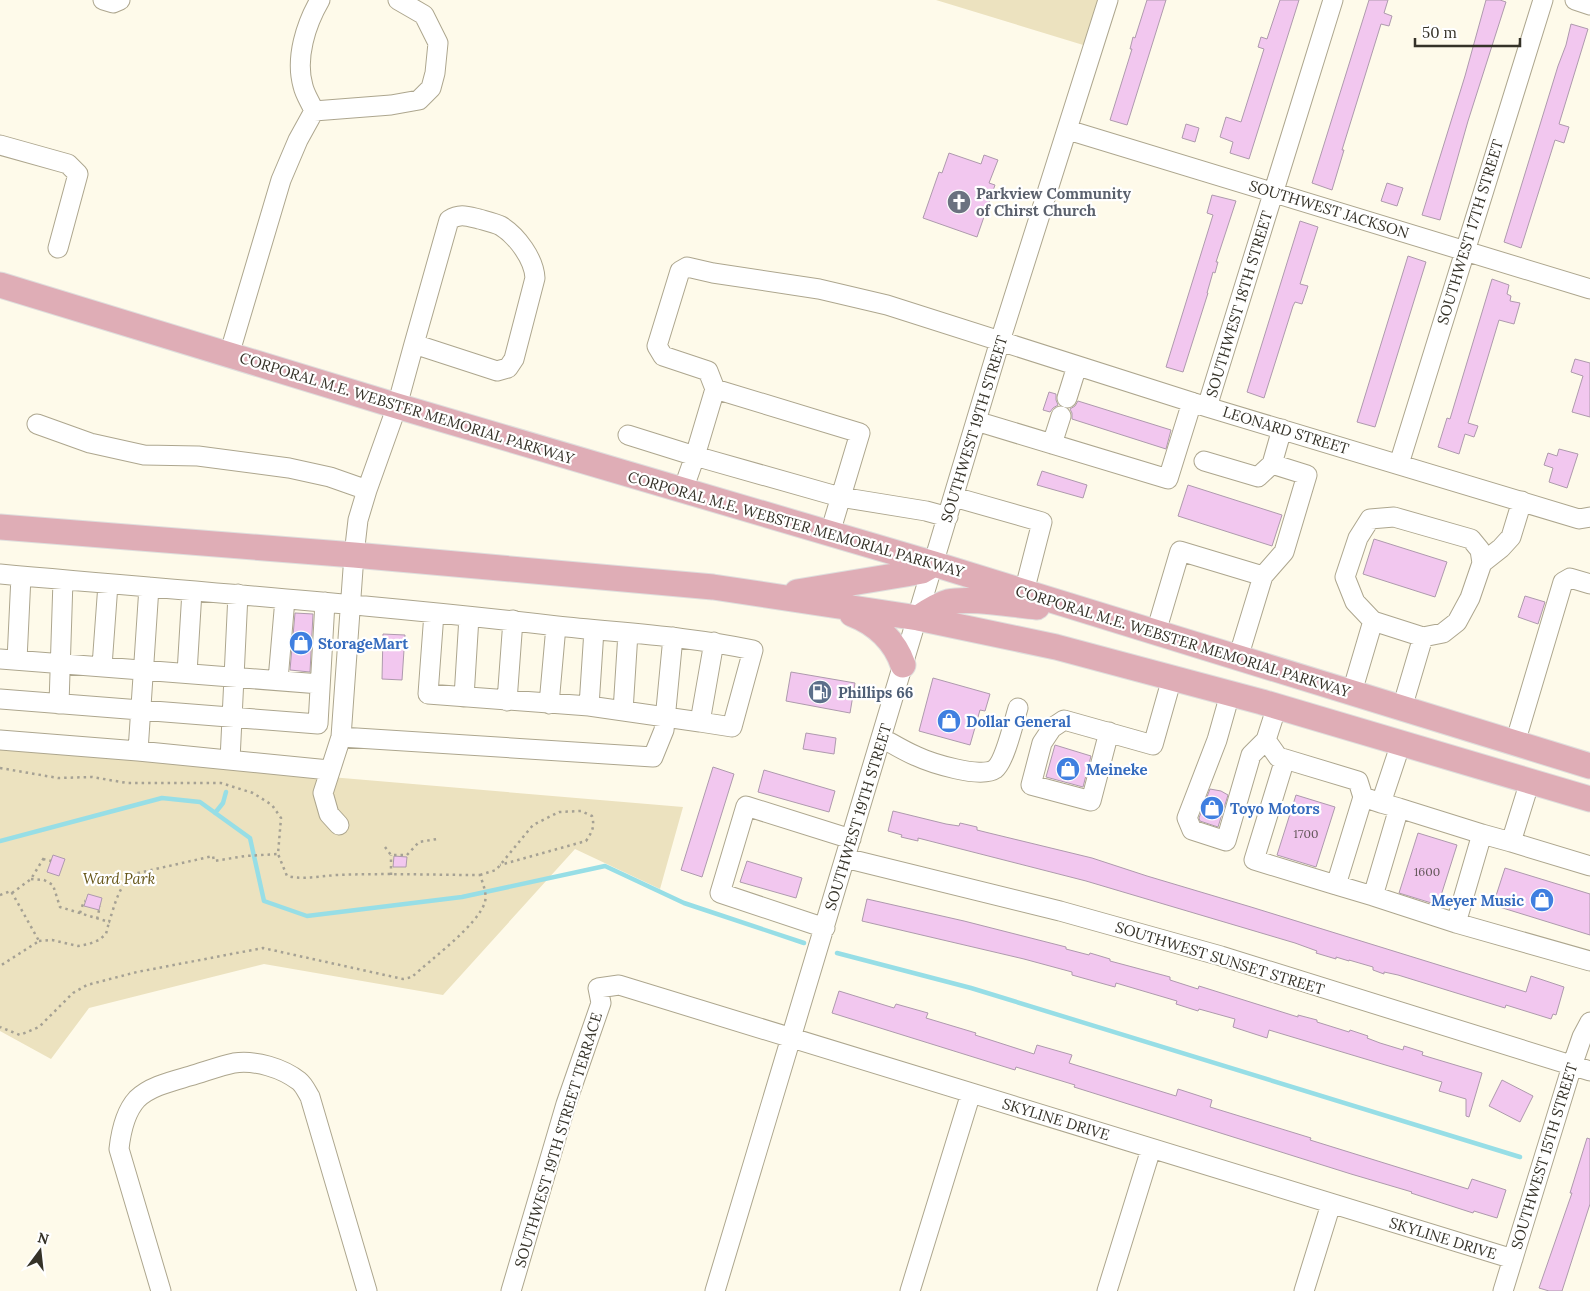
<svg xmlns="http://www.w3.org/2000/svg" width="1590" height="1291" font-family="Lora,serif">
<style>
.green{fill:#ece2bf}
.lines{fill:none;stroke-linecap:round;stroke-linejoin:round}
.stream{stroke:#97dee6;stroke-width:4.5}
.building{fill:#f2c7ef;stroke:#ae9aad}
.minor-casing{stroke:#ada68e;stroke-width:21}
.major-casing{stroke:#dfdedd;stroke-width:27}
.path{stroke:#a5a194;stroke-width:2.5;stroke-dasharray:2.5 4;stroke-linecap:butt}
.minor{stroke:#fff;stroke-width:19}
.major{stroke:#dfadb6;stroke-width:25}
.labels{text-anchor:middle;dominant-baseline:central;stroke-width:4.5;stroke-linejoin:round;paint-order:stroke}
.number-label{font-size:12px;fill:#64575a}
.worship-label{font-size:15px;font-weight:bold;fill:#5b616d;stroke:#fff;text-anchor:start}
.street-label{font-size:15px;fill:#353228;stroke:#fff}
.shop-label{font-size:15px;font-weight:bold;fill:#366cbe;stroke:#fff;text-anchor:start}
.service-label{font-size:15px;font-weight:bold;fill:#4e5e75;stroke:#fff;text-anchor:start}
.park-label{font-size:15px;font-style:italic;fill:#665618;stroke:#fff}
</style>
<rect width="100%" height="100%" fill="#fefaea"/>
<path class="green" d="M936,0H1108L1093,48Z
M0,749L683,807L660,889L575,849L443,995L264,964L89,1008L51,1059L0,1031Z"/>
<g class="lines">
<path class="stream" d="M215,813L223,803L226,792
M0,841L162,798L200,802L250,838L264,901L307,916L462,897L605,866L684,903L804,943
M837,953L971,988L1520,1157"/>
</g>
<path class="building" d="M1147,0H1166L1127,125L1110,120L1132,49H1130L1133,37L1135,38Z
M1280,0H1299L1249,159L1230,153L1233,142L1220,137L1226,117L1241,122L1264,49L1258,47L1261,37L1267,39Z
M1369,0H1388L1384,13L1392,16L1389,26L1381,24L1342,150H1344L1332,190L1312,183Z
M1486,0H1500L1506,2L1468,121L1440,220L1422,215L1465,76Z
M1571,24L1588,29L1559,124L1569,127L1564,143L1555,140L1521,248L1504,242L1558,66L1566,45Z
M1186,124L1199,128L1195,142L1182,138Z
M949,153L981,164L984,155L998,160L989,183L995,185L977,237L923,218L939,172L942,173Z
M1387,183L1403,188L1397,206L1381,201Z
M1212,195L1236,201L1216,262H1218L1215,273L1213,272L1207,293H1208L1183,372L1166,367L1213,215L1207,213Z
M1300,221L1318,227L1300,284L1308,286L1302,304L1295,302L1293,306L1264,398L1247,392Z
M1408,256L1426,262L1375,427L1357,422Z
M1492,279L1509,285L1507,294L1511,296L1510,301L1520,303L1514,324L1499,320L1468,423L1478,426L1474,437L1465,434L1459,454L1438,447L1447,418L1450,419Z
M1575,359L1590,363V417L1572,412L1583,376L1571,372Z
M1049,392L1056,394V400L1058,405L1053,408L1050,412L1043,410Z
M1078,401L1171,430L1166,449L1072,419V413L1070,409L1075,406Z
M1559,449L1578,454L1567,488L1549,482L1553,468L1544,465L1548,453L1557,456Z
M1042,471L1087,485L1083,498L1037,485Z
M1188,485L1282,515L1272,546L1178,516Z
M1374,539L1447,562L1435,597L1363,574Z
M1525,596L1545,602L1538,624L1518,617Z
M295,613L313,614L310,672L290,670Z
M383,634L405,635L402,680L382,679Z
M791,672L855,683L850,713L786,701Z
M933,678L990,694L985,711L980,710L970,745L919,731Z
M806,733L836,738L834,754L803,749Z
M1055,745L1091,756L1083,787L1046,777Z
M713,767L734,774L702,877L681,870Z
M764,770L835,791L829,812L758,792Z
M1210,789L1221,791L1228,795L1218,827L1200,821L1199,818Z
M1296,795L1335,807L1316,867L1277,855Z
M893,811L946,824L959,826L960,823L977,827V830L989,833L1092,858L1147,876L1251,907L1526,992L1531,976L1564,987L1556,1015L1553,1014L1551,1019L1506,1005L1505,1008L1398,975L1384,972V974L1373,970V967L1349,960V961L1336,957V959L1316,953L1317,951L1295,943L1086,881L918,838V841L901,837L902,835L888,831Z
M1418,833L1457,845L1438,905L1399,893Z
M53,855L65,859L59,876L47,872Z
M394,856L407,857L406,867H393Z
M747,861L802,878L796,898L740,882Z
M1505,868L1590,894V935L1493,905Z
M88,894L102,898L99,910L84,906Z
M867,899L964,921L1066,947V949L1089,955L1090,953L1110,959V961L1170,977V980L1198,989L1199,986L1298,1017V1015L1317,1020V1022L1349,1032L1350,1030L1368,1036L1367,1038L1380,1043L1403,1050L1404,1046L1423,1052L1422,1055L1482,1073L1469,1117L1466,1116V1099L1439,1091L1442,1082L1269,1030L1267,1038L1233,1027L1235,1019L1199,1009L1198,1011L1176,1004L1177,1001L1116,983L1115,987L1072,975V972L1024,959L862,921Z
M839,991L894,1008L896,1004L928,1013L926,1018L976,1033L975,1035L1034,1054L1037,1045L1072,1055L1069,1063L1176,1096L1178,1089L1212,1100L1210,1107L1311,1138L1310,1140L1468,1189L1472,1179L1506,1190L1497,1218L1474,1211L1473,1213L1411,1193L1412,1192L1351,1174L1074,1087L1075,1085L1016,1067L1015,1070L832,1013Z
M1502,1080L1533,1096L1520,1122L1489,1106Z
M1587,1138L1590,1139V1204L1562,1291H1549L1539,1288L1572,1193H1570Z"/>
<g class="lines">
<g class="minor-casing">
<path id="minor" d="M103,0L113,3L120,0
M1575,0L1590,5
M314,111L391,105L419,100L431,88L435,73L438,43L424,15L398,0
M314,111C311,103 305,95 303,86C295,58 306,24 320,0
M1068,130L1590,289
M0,145L68,164L78,174L58,248
M229,355L281,180L298,140L314,111
M715,389L708,371L663,356L657,346L680,271L687,267L713,273L819,289L887,305L1207,407L1579,519L1590,517
M1067,398L1077,366
M1207,407L1333,0
M976,421L1168,479L1192,402
M37,424L90,443L144,455L198,456L289,468L330,477L367,490
M628,435L695,456L715,389L860,433L830,533
M1052,444L1061,416
M1204,461L1258,477L1272,464
M1399,464L1543,0
M683,490L695,456L840,497L926,511L948,517
M954,497L1042,522L1024,592
M0,574C185,591 371,604 557,626C622,633 688,636 753,650L732,727L700,722L714,642
M1263,576L1284,552L1307,475L1272,464L1282,429
M434,613L428,694L589,706L700,722
M1373,621L1355,602L1345,577L1358,538L1370,519L1394,517L1471,539L1480,550L1482,563
M1156,632L1180,551L1263,576L1238,658
M1423,637L1443,633L1457,622L1470,598L1482,563L1501,548L1511,537L1522,501
M0,659L320,684
M17,660L21,576
M102,666L108,584
M187,673L192,591
M278,680L285,599
M1352,692L1373,621L1423,637L1402,708
M1230,694L1217,740L1187,818L1192,830L1226,841L1251,755L1266,740L1277,706
M464,697L469,617
M0,699L318,724L325,602
M507,701L513,620
M59,704L63,580
M549,704L556,626
M589,706L594,630
M623,711L628,633
M1109,732L1091,801L1031,785L1042,743L1052,728L1064,720L1153,745L1172,678
M341,737L653,757L664,730L673,637
M882,738C893,744 904,751 916,756C931,763 981,779 995,769C1005,761 1014,721 1018,708
M0,740L138,751L329,770
M1266,740L1278,757L1285,759L1358,781L1363,797L1336,885L1254,860L1285,759
M1515,743L1563,582L1570,578L1590,584
M138,751L149,587
M230,760L238,594
M1369,799L1381,803L1401,743
M339,825L329,814L323,793L341,737L354,555L358,520L367,490L397,406L414,344L497,371L508,368L514,359L535,278C534,259 517,236 501,226C495,223 486,221 479,219C467,216 460,213 449,220L414,344
M1482,834L1511,842L1530,781
M1511,842L1590,866
M845,858L1060,911L1221,956L1590,1071
M1336,885L1373,896L1399,808L1381,803
M1373,896L1456,923L1482,834L1399,808
M1456,923L1590,961
M825,928L720,893L746,806L851,839
M161,1291L119,1149C121,1131 125,1112 137,1099C150,1086 173,1081 190,1076C204,1072 220,1066 234,1063C256,1060 282,1068 299,1081C304,1085 307,1092 310,1097L367,1291
M511,1291L566,1104L601,1003L598,988L619,985L1513,1259
M715,1291L1000,341L1108,0
M910,1291L971,1093
M1107,1291L1151,1149
M1304,1291L1331,1204
M1503,1291L1572,1066L1582,1037L1590,1022"/>
</g>
<g class="major-casing">
<path id="major" d="M0,285L397,406L934,564L1590,766
M0,527L354,555L713,587L918,618L1056,647L1262,702L1590,799
M797,592L906,574L922,571L934,564
M852,614C876,623 895,641 903,665
M918,618C927,612 937,605 948,602C971,597 1012,605 1037,607"/>
</g>
<path class="path" d="M0,768L58,778L92,777L127,783H221L253,793L272,805L281,818L278,854L287,876C305,880 319,876 337,875C384,873 432,875 480,875C483,884 487,893 485,902C478,925 430,960 412,977L403,979L263,948L137,972L87,985L73,993L39,1027L20,1035L0,1027
M385,847L391,855H407L419,842L437,839
M43,859L51,861
M391,875V855
M480,875L496,870L533,825L559,812L581,811L592,816C595,827 592,832 586,841L500,865
M31,879L44,880L53,885L60,907L109,922C115,905 119,881 138,873L213,856L214,861L245,856L278,854
M12,893L31,879L45,856
M0,895L11,891L39,941L0,966
M80,913L84,901H85
M97,919L100,906
M39,941L52,940L78,946L89,944L99,940L106,934L109,922"/>
<use href="#minor" class="minor"/>
<use href="#major" class="major"/>
</g>
<defs>
<g id="church-disc" transform="scale(1.25)"><circle r="9.5" fill="#6b7280" stroke="#fff"/><path d="M-1.2-6h2.4v3.5h3.3v2.4h-3.3V6h-2.4V-.1h-3.3v-2.4h3.3Z" fill="#fff"/></g>
<g id="shop-disc" transform="scale(1.25)"><circle r="9.5" fill="#3f7fe0" stroke="#fff"/><path d="M-5-2.5h2.3a2.7 3.5 0 0 1 5.4 0H5L5.5 6h-11ZM-1.5-2.5h3a1.5 2.3 0 0 0-3 0Z" fill="#fff"/></g>
<g id="fuel-disc" transform="scale(1.25)"><circle r="9.5" fill="#5c6f8a" stroke="#fff"/><path d="M-5.5-6h7V0h2V4h1.3V-2.5L3-4.5l.8-.8L6-3V5H2.5V1h-1V6h-7ZM-4.2-4.7v3.2H.2V-4.7Z" fill="#fff"/></g>
</defs>
<g fill-rule="evenodd">
<use href="#church-disc" x="959" y="202"/>
<use href="#shop-disc" x="301" y="643"/>
<use href="#fuel-disc" x="820" y="692"/>
<use href="#shop-disc" x="949" y="721"/>
<use href="#shop-disc" x="1068" y="769"/>
<use href="#shop-disc" x="1212" y="808"/>
<use href="#shop-disc" x="1542" y="900"/>
</g>
<g class="labels">
<g class="number-label">
<text x="1306" y="833">1700</text>
<text x="1427" y="871">1600</text>
</g>
<g class="worship-label">
<text x="976" y="193">Parkview Community<tspan x="976" dy="17">of Chirst Church</tspan></text>
</g>
<g class="street-label">
<text transform="translate(1329 209) rotate(17)">SOUTHWEST JACKSON</text>
<text transform="translate(1470 232) rotate(-73)">SOUTHWEST 17TH STREET</text>
<text transform="translate(1239 304) rotate(-73)">SOUTHWEST 18TH STREET</text>
<text transform="translate(407 408) rotate(17)">CORPORAL M.E. WEBSTER MEMORIAL PARKWAY</text>
<text transform="translate(974 429) rotate(-73)">SOUTHWEST 19TH STREET</text>
<text transform="translate(1286 430) rotate(17)">LEONARD STREET</text>
<text transform="translate(796 524) rotate(16)">CORPORAL M.E. WEBSTER MEMORIAL PARKWAY</text>
<text transform="translate(1183 641) rotate(17)">CORPORAL M.E. WEBSTER MEMORIAL PARKWAY</text>
<text transform="translate(858 817) rotate(-73)">SOUTHWEST 19TH STREET</text>
<text transform="translate(1220 958) rotate(17)">SOUTHWEST SUNSET STREET</text>
<text transform="translate(1056 1119) rotate(17)">SKYLINE DRIVE</text>
<text transform="translate(558 1140) rotate(-73)">SOUTHWEST 19TH STREET TERRACE</text>
<text transform="translate(1544 1156) rotate(-73)">SOUTHWEST 15TH STREET</text>
<text transform="translate(1443 1238) rotate(17)">SKYLINE DRIVE</text>
</g>
<g class="shop-label">
<text x="318" y="643">StorageMart</text>
<text x="966" y="721">Dollar General</text>
<text x="1086" y="769">Meineke</text>
<text x="1230" y="808">Toyo Motors</text>
<text x="1524" y="900" text-anchor="end">Meyer Music</text>
</g>
<g class="service-label">
<text x="838" y="692">Phillips 66</text>
</g>
<g class="park-label">
<text x="119" y="878">Ward Park</text>
</g>
</g>
<g transform="translate(40 1251) rotate(15)" stroke="#ffffff" stroke-width="4" paint-order="stroke">
<path d="M0-4L9 19L0 12L-9 19Z" fill="#353228"/>
<text y="-8" font-size="14" font-weight="bold" text-anchor="middle" fill="#353228">N</text>
</g>
<path d="M1415 38v8h105v-8" fill="none" stroke="#353228" stroke-width="2.5"/>
<text x="1422" y="38" font-size="15" fill="#353228" stroke="#ffffff" stroke-width="4" paint-order="stroke">50 m</text>
</svg>
